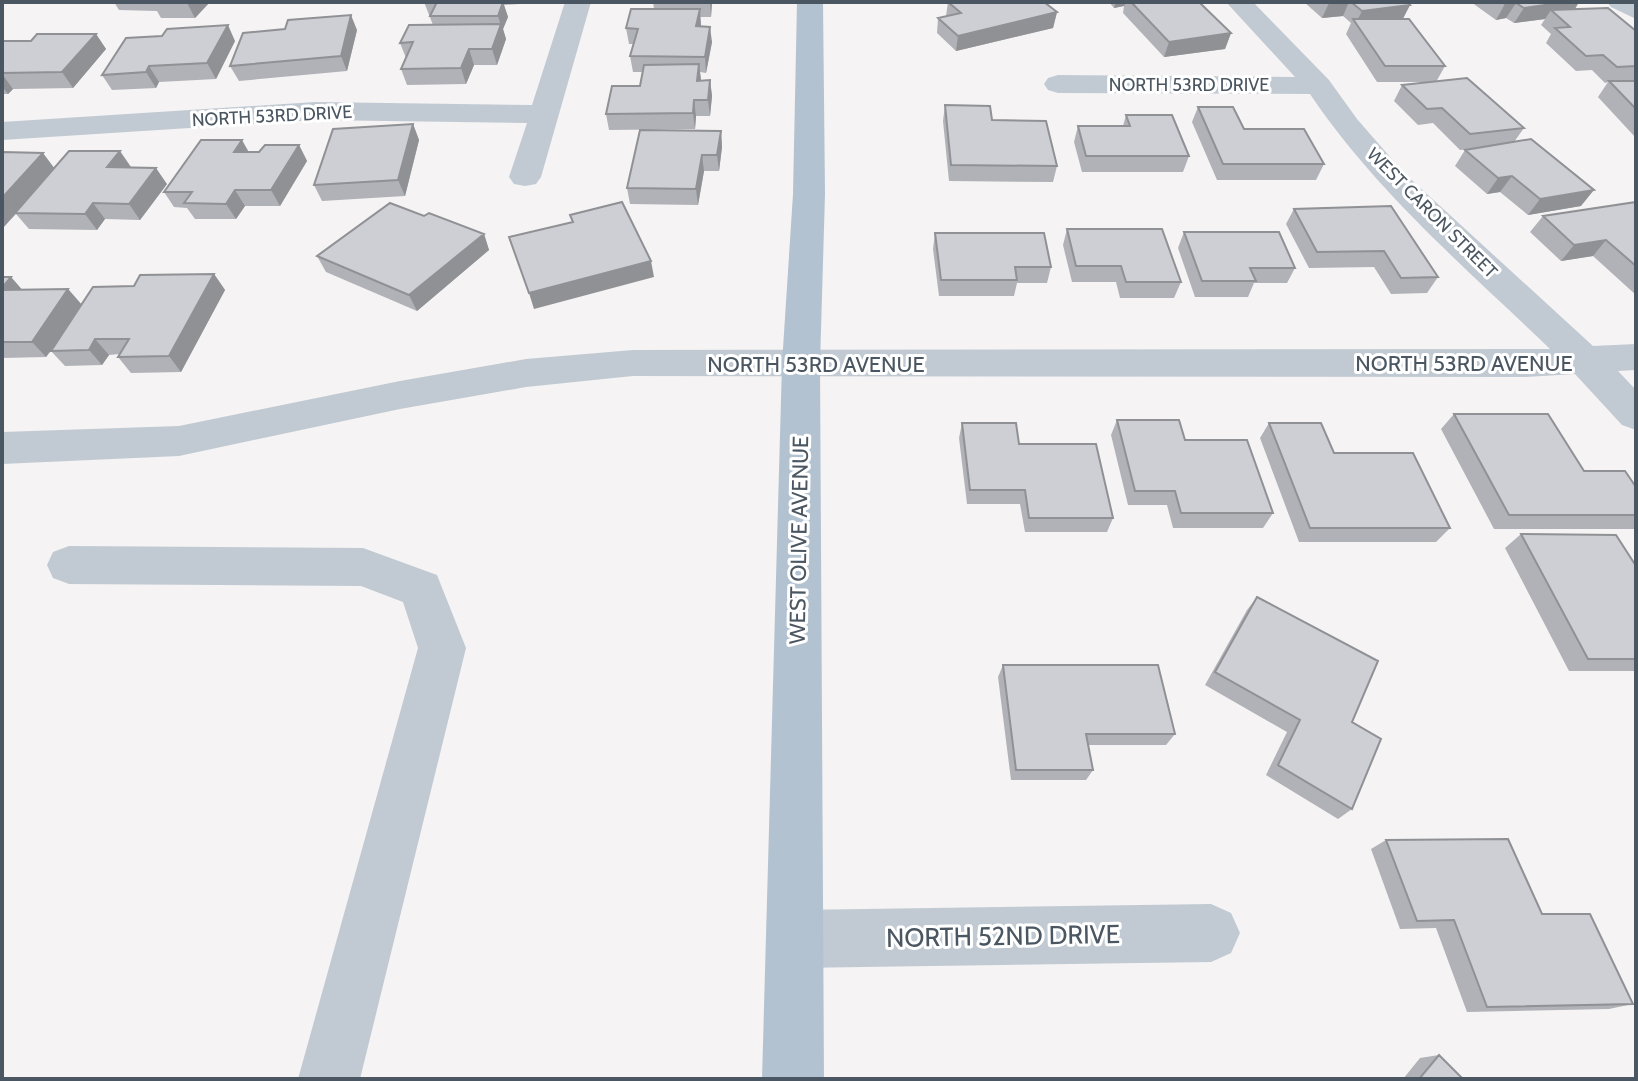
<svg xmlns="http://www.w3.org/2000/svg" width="1638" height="1081" font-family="Cabin,sans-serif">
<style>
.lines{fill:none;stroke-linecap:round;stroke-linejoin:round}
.minor{fill:#c1cad2;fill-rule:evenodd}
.major{fill:#b3c2d1;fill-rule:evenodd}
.wall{fill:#b0b2b7}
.shaded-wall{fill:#909195}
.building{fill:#cdcfd5;stroke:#909195;stroke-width:2}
.labels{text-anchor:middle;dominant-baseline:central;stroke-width:6;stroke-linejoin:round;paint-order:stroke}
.far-street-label{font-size:18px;fill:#4a5661;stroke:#fff}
.street-label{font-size:22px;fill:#4a5661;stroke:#fff}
.near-street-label{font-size:26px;fill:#4a5661;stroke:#fff}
</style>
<rect width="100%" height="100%" fill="#f5f3f3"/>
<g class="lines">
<path class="minor" d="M565,2H591L541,177L536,184L525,186L514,184L509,177L527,123L315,120L2,140V122L315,102L532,105Z
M1226,2H1253L1329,80L1357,119L1404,173L1593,346L1636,344V370L1618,371L1636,390V430L1622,425L1575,374L1526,377L633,376L526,387L400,409L179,456L2,464V432L179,426L400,381L526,359L633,350L1550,349C1466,268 1376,192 1310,94L1058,93L1048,90L1044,84L1048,78L1058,75L1295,77Z
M1607,2H1636V19L1611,7Z
M69,546L363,548L437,575L466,648L360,1079H298L418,648L403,602L361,586L69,584L53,578L47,565L53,552Z
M1211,904L1231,913L1240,933L1231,953L1211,962L795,968L775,959L766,939L775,919L795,910Z"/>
<path class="major" d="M797,2H823L825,194L820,364L824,1079H762L782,364L793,194Z"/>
</g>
<path class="wall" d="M114,2H210L195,18H161L157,11L119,10Z
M424,2H520L519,4L504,5L508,17L503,29L506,39L497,65H474L466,84L407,85L401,69L406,58L400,43L433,25Z
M653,2H712L711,17H700L701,26L712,42L706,73L700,72L701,81L710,80L712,96L710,116H696L695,129L609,130L606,114L640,86L642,72H633L630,56L633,44H629L626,28L654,9Z
M948,2L1057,12L1053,28L956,51L937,33L938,18L946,16Z
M1109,2H1199L1231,33L1225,49L1164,57L1123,13L1124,6L1114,8Z
M1304,2H1407L1410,5L1403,19L1445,66L1436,82L1524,128L1514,142L1581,206L1528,215L1500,192L1487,194L1455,166L1465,150L1483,147L1460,150L1433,123L1418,125L1394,101L1402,85L1432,82H1377L1346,34L1351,23L1343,16L1322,18Z
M1471,2H1579L1575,9L1636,31V138L1598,97L1608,82L1605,83L1592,70L1576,71L1546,43L1551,34L1541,25L1545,19L1514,23L1506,18L1496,20Z
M357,30L347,71L239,81L230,66Z
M96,34L106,49L73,88L13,89L8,94H2V41H31Z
M235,41L216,79L159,82L156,88L112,90L102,75Z
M945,105L992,120L1057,166L1053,182L949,181L943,121Z
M1198,107L1244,129L1324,164L1316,180H1217L1192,122Z
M1126,115L1189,156L1183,172H1082L1074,142L1078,126H1123Z
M413,124L419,140L405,196L322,201L314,185Z
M721,131L722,147L719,171H704L698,205L630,204L627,188Z
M299,145L307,161L280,206H245L236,219H195L187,208L174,207L164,192L248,152H259Z
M2,152L54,168L131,167L167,184L140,220L105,219L97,230L29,229L16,214L2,229Z
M1636,202V295L1593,256L1561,261L1530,232L1543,216Z
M1391,206L1438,277L1427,293L1391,294L1374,267L1309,268L1286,224L1294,209Z
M424,216L484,234L489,250L417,311L326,272L317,256Z
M1067,229L1181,282L1174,298H1120L1116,282H1072L1063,245Z
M1184,232L1295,268L1287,283H1254L1248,297H1195L1178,248Z
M935,233L1051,267L1047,283H1017L1014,296H939L933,249Z
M214,274L225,290L181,372L131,373L118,357L119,354L109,355L102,365L65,366L51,351L46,357L2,358V277H11L22,290L68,289L81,304L134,286Z
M1454,414L1584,471L1636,487V529H1494L1441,429Z
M1117,420L1185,440L1273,513L1263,528H1173L1167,505H1128L1111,435Z
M962,423L1019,444L1113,518L1107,532H1025L1020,504H967L959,438Z
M1269,423L1334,453L1450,528L1436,542H1299L1260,438Z
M1521,534L1636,566V671H1569L1505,548Z
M1257,597L1352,722V809L1338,819L1266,775L1287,732L1205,685L1247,610Z
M1003,665L1175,734L1166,745H1088L1093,770L1086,780H1011L998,677Z
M1386,840L1542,914L1633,1004L1609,1009L1467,1012L1436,928L1400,929L1371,849Z
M1439,1055L1463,1079H1403L1420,1058Z"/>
<path class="shaded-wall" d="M188,2H210L195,18L187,3Z
M503,2L508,17L503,29L506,39L497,65L492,49L501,26L498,16Z
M710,2H712L711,17Z
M1116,2H1126L1124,6L1114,8Z
M1340,2H1349L1343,16L1322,18L1329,3Z
M1566,2H1579L1571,15L1551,10L1545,19L1514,23L1524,8Z
M1516,3L1506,18L1496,20L1505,4Z
M1410,5L1402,20L1356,23L1362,11Z
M700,9L701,25L698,42L696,26Z
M1057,12L1053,28L956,51L958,36Z
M351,15L357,30L347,71L341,56Z
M228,25L235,41L216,79L207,63Z
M710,27L712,42L706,73L705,57Z
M1231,33L1225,49L1164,57L1169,42Z
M96,34L106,49L73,88L62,72Z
M469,49L474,65L466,84L461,68Z
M699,64L701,80L699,96L697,81Z
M149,66L159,82L156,88L146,72Z
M2,74L13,89L8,94L2,86Z
M710,80L712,96L710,116L708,100Z
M694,100L696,116L695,129L693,113Z
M413,124L419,140L405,196L398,180Z
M721,131L722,147L719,171L717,155Z
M242,140L251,156L234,152Z
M299,145L307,161L280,206L271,190Z
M120,151L131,167H107Z
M43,153L55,169L2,229V198Z
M702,155L704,171L698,205L696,189Z
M156,168L167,184L140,220L129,204Z
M1512,176L1500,192L1487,194L1498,178Z
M235,190L245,206L236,219L226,204Z
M1594,190L1581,206L1528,215L1540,199Z
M93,203L105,219L97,230L85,214Z
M484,234L489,250L417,311L409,295Z
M1606,240L1593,256L1561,261L1574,245Z
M651,261L654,277L534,309L529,293Z
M214,274L225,290L181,372L169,356Z
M11,277L25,293L2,291V288Z
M68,289L82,305L46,357L32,342Z
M95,339L109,355L102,365L89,350Z"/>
<path class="building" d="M153,2H188L187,3Z
M424,2H503L498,16H430L437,2Z
M948,2H1044L1057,12L958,36L938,18L961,13Z
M1131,2H1199L1231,33L1169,42Z
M1351,2H1407L1410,5L1362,11Z
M1502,2H1566L1524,8L1516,3L1505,4Z
M1608,8L1636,31V66L1617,67L1603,55L1586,56L1555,28L1570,27L1551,10Z
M631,9H700L696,26L710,27L705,57L630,56L638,29L626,28Z
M351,15L341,56L230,66L243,33L285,29L288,20Z
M1353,19H1409L1445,66H1385Z
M501,24L492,49H469L461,68L401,69L413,42L400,43L409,25Z
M228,25L207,63L149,66L146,72L102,75L126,38L162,36L167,29Z
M37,34H96L62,72L2,73V41H31Z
M699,64L697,81L710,80L708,100H694L693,113L606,114L612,86H640L644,65Z
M1467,78L1524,128L1470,134L1442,108L1427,109L1402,85Z
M1609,81H1636V109Z
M945,105L990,106L992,120L1046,121L1057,166L951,165Z
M1198,107H1233L1244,129H1304L1324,164H1223Z
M1126,115H1172L1189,156H1086L1078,126H1130Z
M413,124L398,180L314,185L333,129Z
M640,130L721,131L717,155H702L696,189L627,188Z
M1531,139L1594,190L1540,199L1512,176L1498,178L1465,150Z
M201,140H242L234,152H259L265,145H299L271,190H235L226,204L184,203L192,192H164Z
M69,151H120L107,167L156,168L129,204L93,203L85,214L15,213Z
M2,152L43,153L2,198Z
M622,202L651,261L529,293L509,237L573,222L570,215Z
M1636,202V266L1606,240L1574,245L1543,216Z
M390,203L424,216L429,213L484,234L409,295L317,256Z
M1391,206L1438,277L1401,278L1384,251L1317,252L1294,209Z
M1067,229H1162L1181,282H1126L1121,266H1076Z
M1184,232H1279L1295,268H1250L1256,281H1202Z
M935,233H1044L1051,267H1015L1017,280H941Z
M214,274L169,356L118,357L129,339H95L89,350L51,351L93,287L134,286L140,275Z
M2,277H11L2,288Z
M68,289L32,342H2V290Z
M1454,414H1548L1584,471H1625L1636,487V515H1509Z
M1117,420H1179L1185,440H1247L1273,513H1181L1175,491H1135Z
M962,423H1016L1019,444H1096L1113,518H1029L1025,490H970Z
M1269,423H1321L1334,453H1413L1450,528H1310Z
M1521,534L1616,535L1636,566V659H1588Z
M1257,597L1378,661L1352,722L1381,739L1352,809L1278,765L1300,720L1215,672Z
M1003,665H1158L1175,734H1086L1093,770H1016Z
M1508,839L1542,914H1590L1633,1004L1487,1007L1454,920L1417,921L1386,840Z
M1439,1055L1463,1079H1419Z"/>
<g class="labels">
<g class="far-street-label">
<text x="1189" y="85">NORTH 53RD DRIVE</text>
<text transform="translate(272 116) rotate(-3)">NORTH 53RD DRIVE</text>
<text transform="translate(1432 213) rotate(45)">WEST CARON STREET</text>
</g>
<g class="street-label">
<text x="1464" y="363">NORTH 53RD AVENUE</text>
<text x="816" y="364">NORTH 53RD AVENUE</text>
<text transform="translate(799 540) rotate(-89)">WEST OLIVE AVENUE</text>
</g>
<g class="near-street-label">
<text transform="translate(1003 936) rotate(-1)">NORTH 52ND DRIVE</text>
</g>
</g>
<rect width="1638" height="1081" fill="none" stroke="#4a5661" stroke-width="8"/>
</svg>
